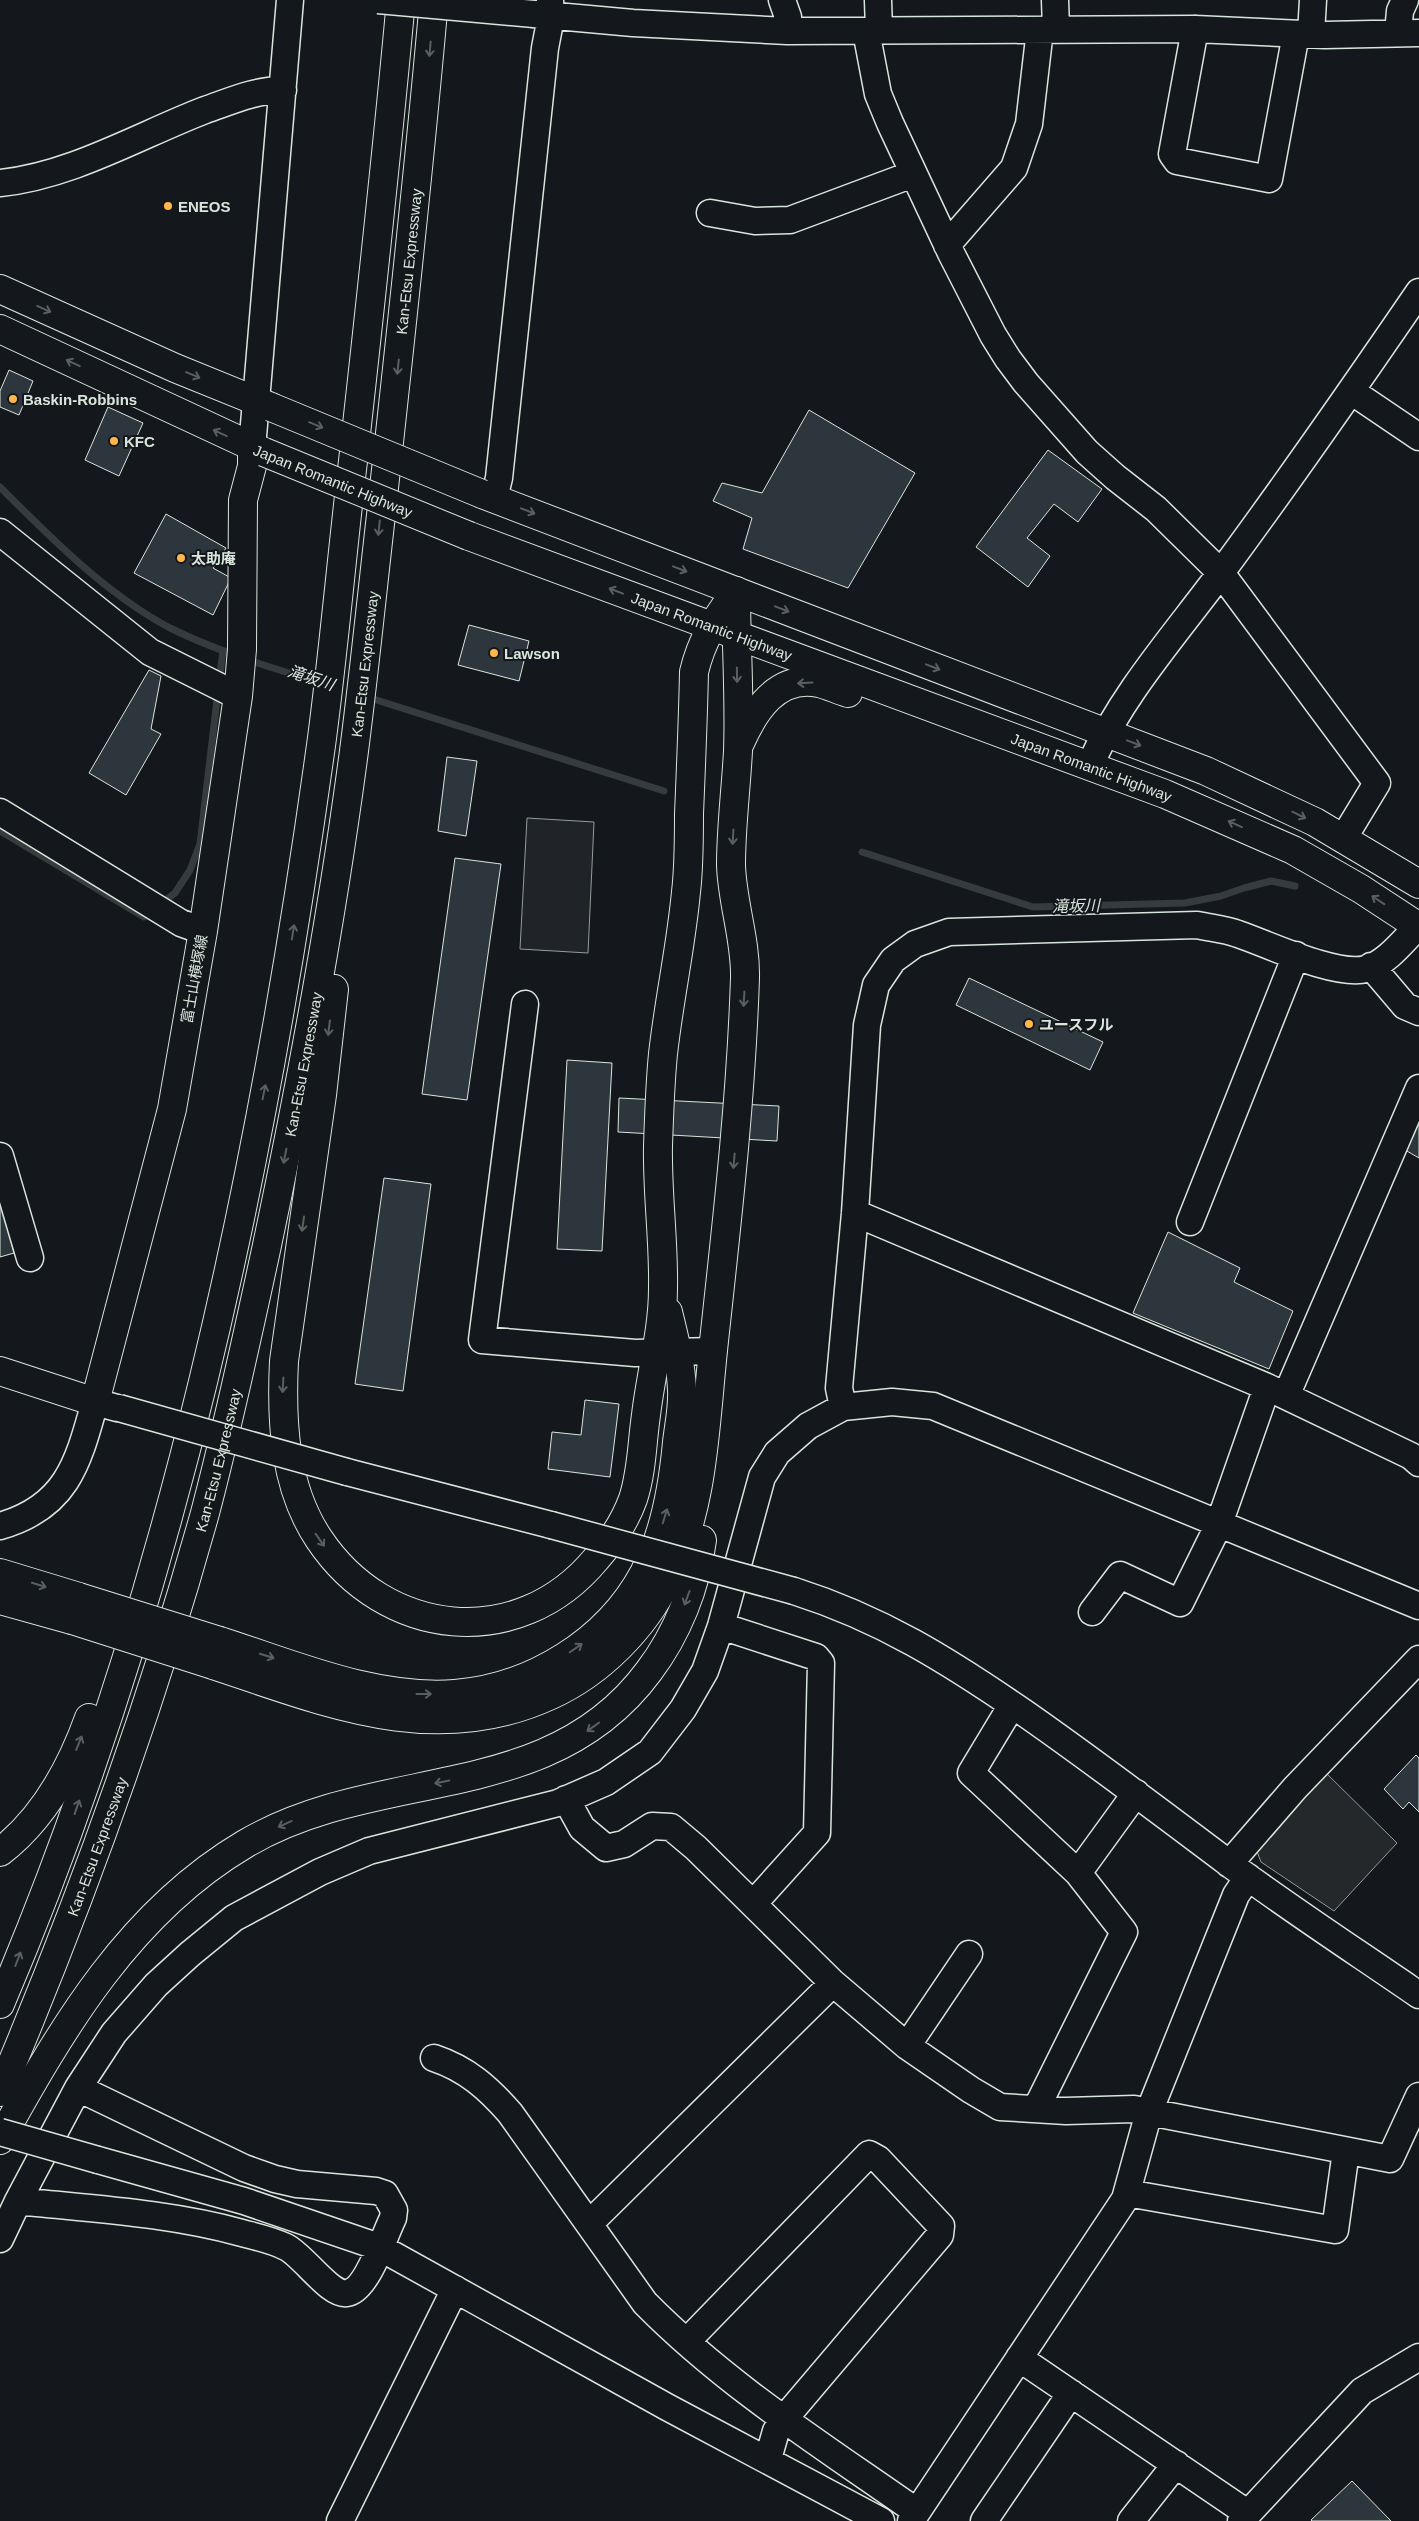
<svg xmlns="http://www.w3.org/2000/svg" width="1419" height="2521" font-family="Helvetica,'Noto Sans JP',sans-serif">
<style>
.pitch{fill:#202428;stroke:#939e99}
.parking{fill:#24282b;stroke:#939e99}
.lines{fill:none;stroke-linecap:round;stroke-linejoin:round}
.stream{stroke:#363b3e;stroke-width:7}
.building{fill:#2c363c;stroke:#d8e6dc}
.minor-casing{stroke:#d8e6dc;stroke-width:29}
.major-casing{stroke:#d8e6dc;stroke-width:30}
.highway-casing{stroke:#d8e6dc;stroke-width:30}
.minor{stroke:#14181c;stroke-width:26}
.major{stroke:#14181c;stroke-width:28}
.highway{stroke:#14181c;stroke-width:28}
.minor-bridge-casing{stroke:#d8e6dc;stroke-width:29;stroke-linecap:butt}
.highway-bridge-casing{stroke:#d8e6dc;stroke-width:30;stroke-linecap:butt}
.minor-bridge{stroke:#14181c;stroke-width:26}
.highway-bridge{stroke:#14181c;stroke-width:28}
.oneway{stroke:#59605f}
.poi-dot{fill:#ffb74d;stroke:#14181c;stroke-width:2}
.labels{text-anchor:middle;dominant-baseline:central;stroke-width:4;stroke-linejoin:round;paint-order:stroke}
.poi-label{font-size:15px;font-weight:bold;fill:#d8e6dc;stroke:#14181c;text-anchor:start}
.street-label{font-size:15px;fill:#d8e6dc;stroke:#14181c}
.water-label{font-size:16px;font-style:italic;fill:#d8e6dc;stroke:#14181c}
</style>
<rect width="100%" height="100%" fill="#14181c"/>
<path class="pitch" d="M527,818L594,822L588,953L520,949Z"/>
<path class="parking" d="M1321,1768L1397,1843L1334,1911L1261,1862L1256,1849Z"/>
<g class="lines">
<path class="stream" d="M0,487C51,538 104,592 168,627C190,638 212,647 235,655
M248,660L323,684
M219,680L223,651
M367,697L664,791
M0,831L144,917L151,912
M862,852L1033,907L1185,903L1221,896L1244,888L1271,881L1295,886
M161,904L175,893L190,870L200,844L218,691"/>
</g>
<path class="building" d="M9,370L33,381L19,415L0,407V391Z
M108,407L143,423L119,476L85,460Z
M809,410L915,473L848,588L743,549L752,518L713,501L722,483L762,493Z
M1048,450L1102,489L1078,522L1054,504L1027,538L1050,556L1028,587L976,547Z
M166,514L226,548L213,568L231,578L213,615L134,573Z
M469,625L529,641L519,681L458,665Z
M149,670L161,676L151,729L161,734L126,795L89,773Z
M447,757L477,761L466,836L438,831Z
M455,858L501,864L467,1100L422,1094Z
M969,978L1103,1042L1090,1070L956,1005Z
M567,1060L612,1063L602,1251L557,1249Z
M619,1098L779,1106L777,1141L618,1132Z
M1419,1101V1158L1393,1143Z
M384,1178L431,1184L403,1391L355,1384Z
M0,1197L14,1253L0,1257Z
M1168,1232L1240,1268L1234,1282L1293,1311L1269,1369L1133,1313Z
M585,1400L619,1404L610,1477L548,1469L552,1432L581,1435Z
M1416,1755L1419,1758V1812L1409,1802L1403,1809L1384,1789Z
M1352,2481L1391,2521H1312L1311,2520Z"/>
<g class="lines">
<g class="minor-casing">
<path id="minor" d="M782,0L788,17L787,31
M878,0L879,31
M1055,0L1056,30
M534,14L633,23L787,31L1195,29L1325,35L1419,33
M1195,29L1172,154L1177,161L1269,179L1296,34
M866,31L878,94L890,123L951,253L993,335L1008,359L1026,383L1087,452L1115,477L1156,509L1221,573L1377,783L1343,839
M1398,33L1400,11L1405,0
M1311,34L1313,0
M0,183C71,176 140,135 205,110C231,101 255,90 283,90
M710,213L755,221L790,220L913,174
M947,245L1014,168L1029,124L1040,30
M1351,391L1419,437
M252,448L290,0
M494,498L499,478L545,48L551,17L550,0
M0,532L150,652L238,696
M1090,765C1122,694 1174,636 1220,574C1288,482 1354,387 1419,292
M0,812L181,923L203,931
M1371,966L1405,1006L1419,1012
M525,1004L482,1340L635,1353L713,1351
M0,1156L30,1258
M855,1213L1267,1387L1411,1456L1419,1463
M1190,1222L1296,955
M1286,1396L1419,1088
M843,1407L839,1388L855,1213L867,1025L876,985L893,960L915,944L949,932L1197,925C1210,928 1225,929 1238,934C1268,944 1336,977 1366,969C1387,963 1404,940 1419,925
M347,1472L551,1525
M0,1526C67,1507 78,1463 95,1402L117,1408
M794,1591C882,1619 947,1660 1023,1712C1092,1760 1159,1811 1227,1862C1289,1908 1355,1951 1419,1995
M1092,1612L1120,1575L1180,1603L1219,1524L1267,1387
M721,1626L816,1657L821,1663L817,1833L753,1904
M1012,1705L971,1773L1078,1873L1124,1932L1036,2109
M566,1799L582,1828L606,1848L624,1844L652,1826L671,1827L696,1848L833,1983L907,2046L971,2090L1000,2107L1066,2111L1134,2109L1390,2159L1419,2096
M1229,1864L1295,1788L1419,1659
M1078,1873L1136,1793
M907,2046L969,1954
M434,2058C467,2069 488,2088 510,2113L645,2303C726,2385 823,2446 917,2512
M98,2160L244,2201L379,2247L667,2407L881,2521
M1127,2193L1335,2230L1346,2151
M18,2201C93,2209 170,2213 242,2233C257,2237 272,2240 286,2247C303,2255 330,2296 347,2293C367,2290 384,2236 393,2218L394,2210L385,2194L376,2191L297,2184L275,2179L244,2168L78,2088
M590,2223L833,1983
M0,2239L18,2201L78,2088L114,2033L156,1985L190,1954L234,1918L320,1872L369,1851L558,1803L606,1782L650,1752L683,1709L705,1671L721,1626L762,1477L777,1453L808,1426L843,1407L892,1402L933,1406L1419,1606
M689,2344L695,2333L869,2154L878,2159L941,2226L940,2235L784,2419L776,2431L768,2459
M1019,2358L1247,2513
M340,2521L455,2289
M911,2521L1125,2199L1149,2112L1236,1895L1248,1877
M984,2521L1071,2393
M1131,2521L1176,2464
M1241,2521L1362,2391L1419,2357"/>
</g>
<g class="major-casing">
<path id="major" d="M0,1371L95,1402L172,1109L203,931L238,696L242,649L243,500L252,466V448"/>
</g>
<g class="highway-casing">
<g id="highway">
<path d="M0,289L175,368L271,407"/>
<path d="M0,329L264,452"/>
<path d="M482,494L1206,771L1315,822L1419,884"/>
<path id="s1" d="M469,536L1165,794L1293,850L1361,889L1419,927"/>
<path d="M740,743C754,711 777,674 819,683C828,685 838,690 848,693"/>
<path d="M334,989L322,1095L284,1361C281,1421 284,1487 319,1539C385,1638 518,1653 596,1559C612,1541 625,1521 633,1499C642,1472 642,1442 646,1415C651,1372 663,1331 663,1288C664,1241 657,1193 658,1146C659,1116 660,1084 663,1054C669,1000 681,946 686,892C689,867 689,840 689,814C691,767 693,720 694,672C702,638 716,619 736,591"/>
<path d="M0,1573L79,1597"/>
<path d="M0,1600L72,1620"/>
<path d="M220,1641C295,1665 375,1700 455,1694C531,1688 607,1642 644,1573C665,1533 673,1487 677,1442C679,1425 683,1407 682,1390C681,1363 674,1337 668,1312"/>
<path d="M213,1665C325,1702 435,1749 551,1695C601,1672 644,1628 668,1579C705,1506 705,1421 714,1341C727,1221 741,1100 745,978C746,940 732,902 731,865C731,827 736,789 738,751C740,698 736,644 736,591"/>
<path d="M0,1852C43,1819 71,1768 89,1718"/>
<path d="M0,2004C171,1603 263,1168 322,738C334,646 342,554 353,461C370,308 387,154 401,0"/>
<path id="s2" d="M0,2092C80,1903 150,1711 205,1513C228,1426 247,1338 266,1250C301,1085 332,918 354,751C364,673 372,594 381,515C400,343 419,172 434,0"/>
<path d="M0,2140C63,2026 130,1912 245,1844C378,1765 549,1807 649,1671C677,1634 696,1587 702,1540"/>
</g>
</g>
<use href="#minor" class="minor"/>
<use href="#major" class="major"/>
<use href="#highway" class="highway"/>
<g class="minor-bridge-casing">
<path id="minor-bridge" d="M378,0L534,14
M119,1408L347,1472
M551,1525L794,1591
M0,2132L98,2160"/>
</g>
<g class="highway-bridge-casing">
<path id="highway-bridge" d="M271,407L482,494
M264,452L469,536
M79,1597L220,1641
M72,1620L213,1665"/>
</g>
<use href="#minor-bridge" class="minor-bridge"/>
<use href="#highway-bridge" class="highway-bridge"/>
</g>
<defs><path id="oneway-shaft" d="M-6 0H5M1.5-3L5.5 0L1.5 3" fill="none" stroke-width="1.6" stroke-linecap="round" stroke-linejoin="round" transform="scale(1.25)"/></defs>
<g class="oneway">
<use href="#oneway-shaft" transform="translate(430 49) rotate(95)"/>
<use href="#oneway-shaft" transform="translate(44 309) rotate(24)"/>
<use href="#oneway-shaft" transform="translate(73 363) rotate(-155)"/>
<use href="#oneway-shaft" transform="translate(398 367) rotate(96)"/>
<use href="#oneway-shaft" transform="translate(193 375) rotate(23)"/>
<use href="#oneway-shaft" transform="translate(316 425) rotate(22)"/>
<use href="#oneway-shaft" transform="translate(220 433) rotate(-155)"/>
<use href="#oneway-shaft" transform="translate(528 511) rotate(21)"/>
<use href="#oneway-shaft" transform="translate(379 528) rotate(96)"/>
<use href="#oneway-shaft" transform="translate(680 569) rotate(21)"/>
<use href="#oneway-shaft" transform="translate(616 591) rotate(-159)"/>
<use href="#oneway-shaft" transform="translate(782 609) rotate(21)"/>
<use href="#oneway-shaft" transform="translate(933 667) rotate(21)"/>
<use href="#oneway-shaft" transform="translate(737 675) rotate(89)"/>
<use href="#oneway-shaft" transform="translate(805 683) rotate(177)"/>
<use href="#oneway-shaft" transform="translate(1134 743) rotate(21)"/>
<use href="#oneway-shaft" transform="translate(1299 815) rotate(26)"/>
<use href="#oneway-shaft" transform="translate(1235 824) rotate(-156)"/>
<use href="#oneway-shaft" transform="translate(733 837) rotate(93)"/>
<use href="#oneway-shaft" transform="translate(1378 900) rotate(-146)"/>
<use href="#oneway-shaft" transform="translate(293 932) rotate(-81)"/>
<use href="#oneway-shaft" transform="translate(744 999) rotate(93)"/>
<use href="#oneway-shaft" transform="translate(329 1028) rotate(97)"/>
<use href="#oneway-shaft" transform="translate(264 1092) rotate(-79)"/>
<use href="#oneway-shaft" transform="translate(285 1156) rotate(101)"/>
<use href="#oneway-shaft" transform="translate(734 1161) rotate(95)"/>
<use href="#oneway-shaft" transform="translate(303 1224) rotate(98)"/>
<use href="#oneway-shaft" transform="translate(283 1385) rotate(93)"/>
<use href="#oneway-shaft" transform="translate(665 1516) rotate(-73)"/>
<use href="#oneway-shaft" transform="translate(320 1540) rotate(55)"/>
<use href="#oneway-shaft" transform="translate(39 1585) rotate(17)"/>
<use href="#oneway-shaft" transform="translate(687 1598) rotate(110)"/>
<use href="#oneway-shaft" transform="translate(576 1648) rotate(-35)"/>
<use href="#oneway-shaft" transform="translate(267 1656) rotate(17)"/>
<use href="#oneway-shaft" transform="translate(424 1694)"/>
<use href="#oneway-shaft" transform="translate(593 1727) rotate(144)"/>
<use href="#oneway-shaft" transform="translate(79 1743) rotate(-68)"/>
<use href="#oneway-shaft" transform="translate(442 1782) rotate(168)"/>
<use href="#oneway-shaft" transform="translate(77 1807) rotate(-71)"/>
<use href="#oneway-shaft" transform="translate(285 1824) rotate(156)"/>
<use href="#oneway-shaft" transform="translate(18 1959) rotate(-69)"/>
</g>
<g class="poi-dot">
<circle cx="168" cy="206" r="5"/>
<circle cx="13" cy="399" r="5"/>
<circle cx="114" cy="441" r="5"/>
<circle cx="181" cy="558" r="5"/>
<circle cx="494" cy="653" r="5"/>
<circle cx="1029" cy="1024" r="5"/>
</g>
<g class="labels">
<g class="poi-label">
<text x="178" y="206">ENEOS</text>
<text x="23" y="399">Baskin-Robbins</text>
<text x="124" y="441">KFC</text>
<text x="191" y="558">太助庵</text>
<text x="504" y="653">Lawson</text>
<text x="1039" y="1024">ユースフル</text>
</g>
<g class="street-label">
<text stroke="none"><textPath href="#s2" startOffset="1884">Kan-Etsu Expressway</textPath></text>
<text transform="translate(333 481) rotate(22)">Japan Romantic Highway</text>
<text stroke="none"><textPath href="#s1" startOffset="259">Japan Romantic Highway</textPath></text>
<text stroke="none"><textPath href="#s2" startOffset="1479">Kan-Etsu Expressway</textPath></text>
<text stroke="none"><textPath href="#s1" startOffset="664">Japan Romantic Highway</textPath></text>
<text transform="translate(194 979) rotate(-80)">富士山横塚線</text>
<text stroke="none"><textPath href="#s2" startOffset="1074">Kan-Etsu Expressway</textPath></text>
<text stroke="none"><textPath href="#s2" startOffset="669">Kan-Etsu Expressway</textPath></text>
<text stroke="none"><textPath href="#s2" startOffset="264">Kan-Etsu Expressway</textPath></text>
</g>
<g class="water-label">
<text transform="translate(311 678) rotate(18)">滝坂川</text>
<text transform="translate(1076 906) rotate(-1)">滝坂川</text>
</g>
</g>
</svg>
